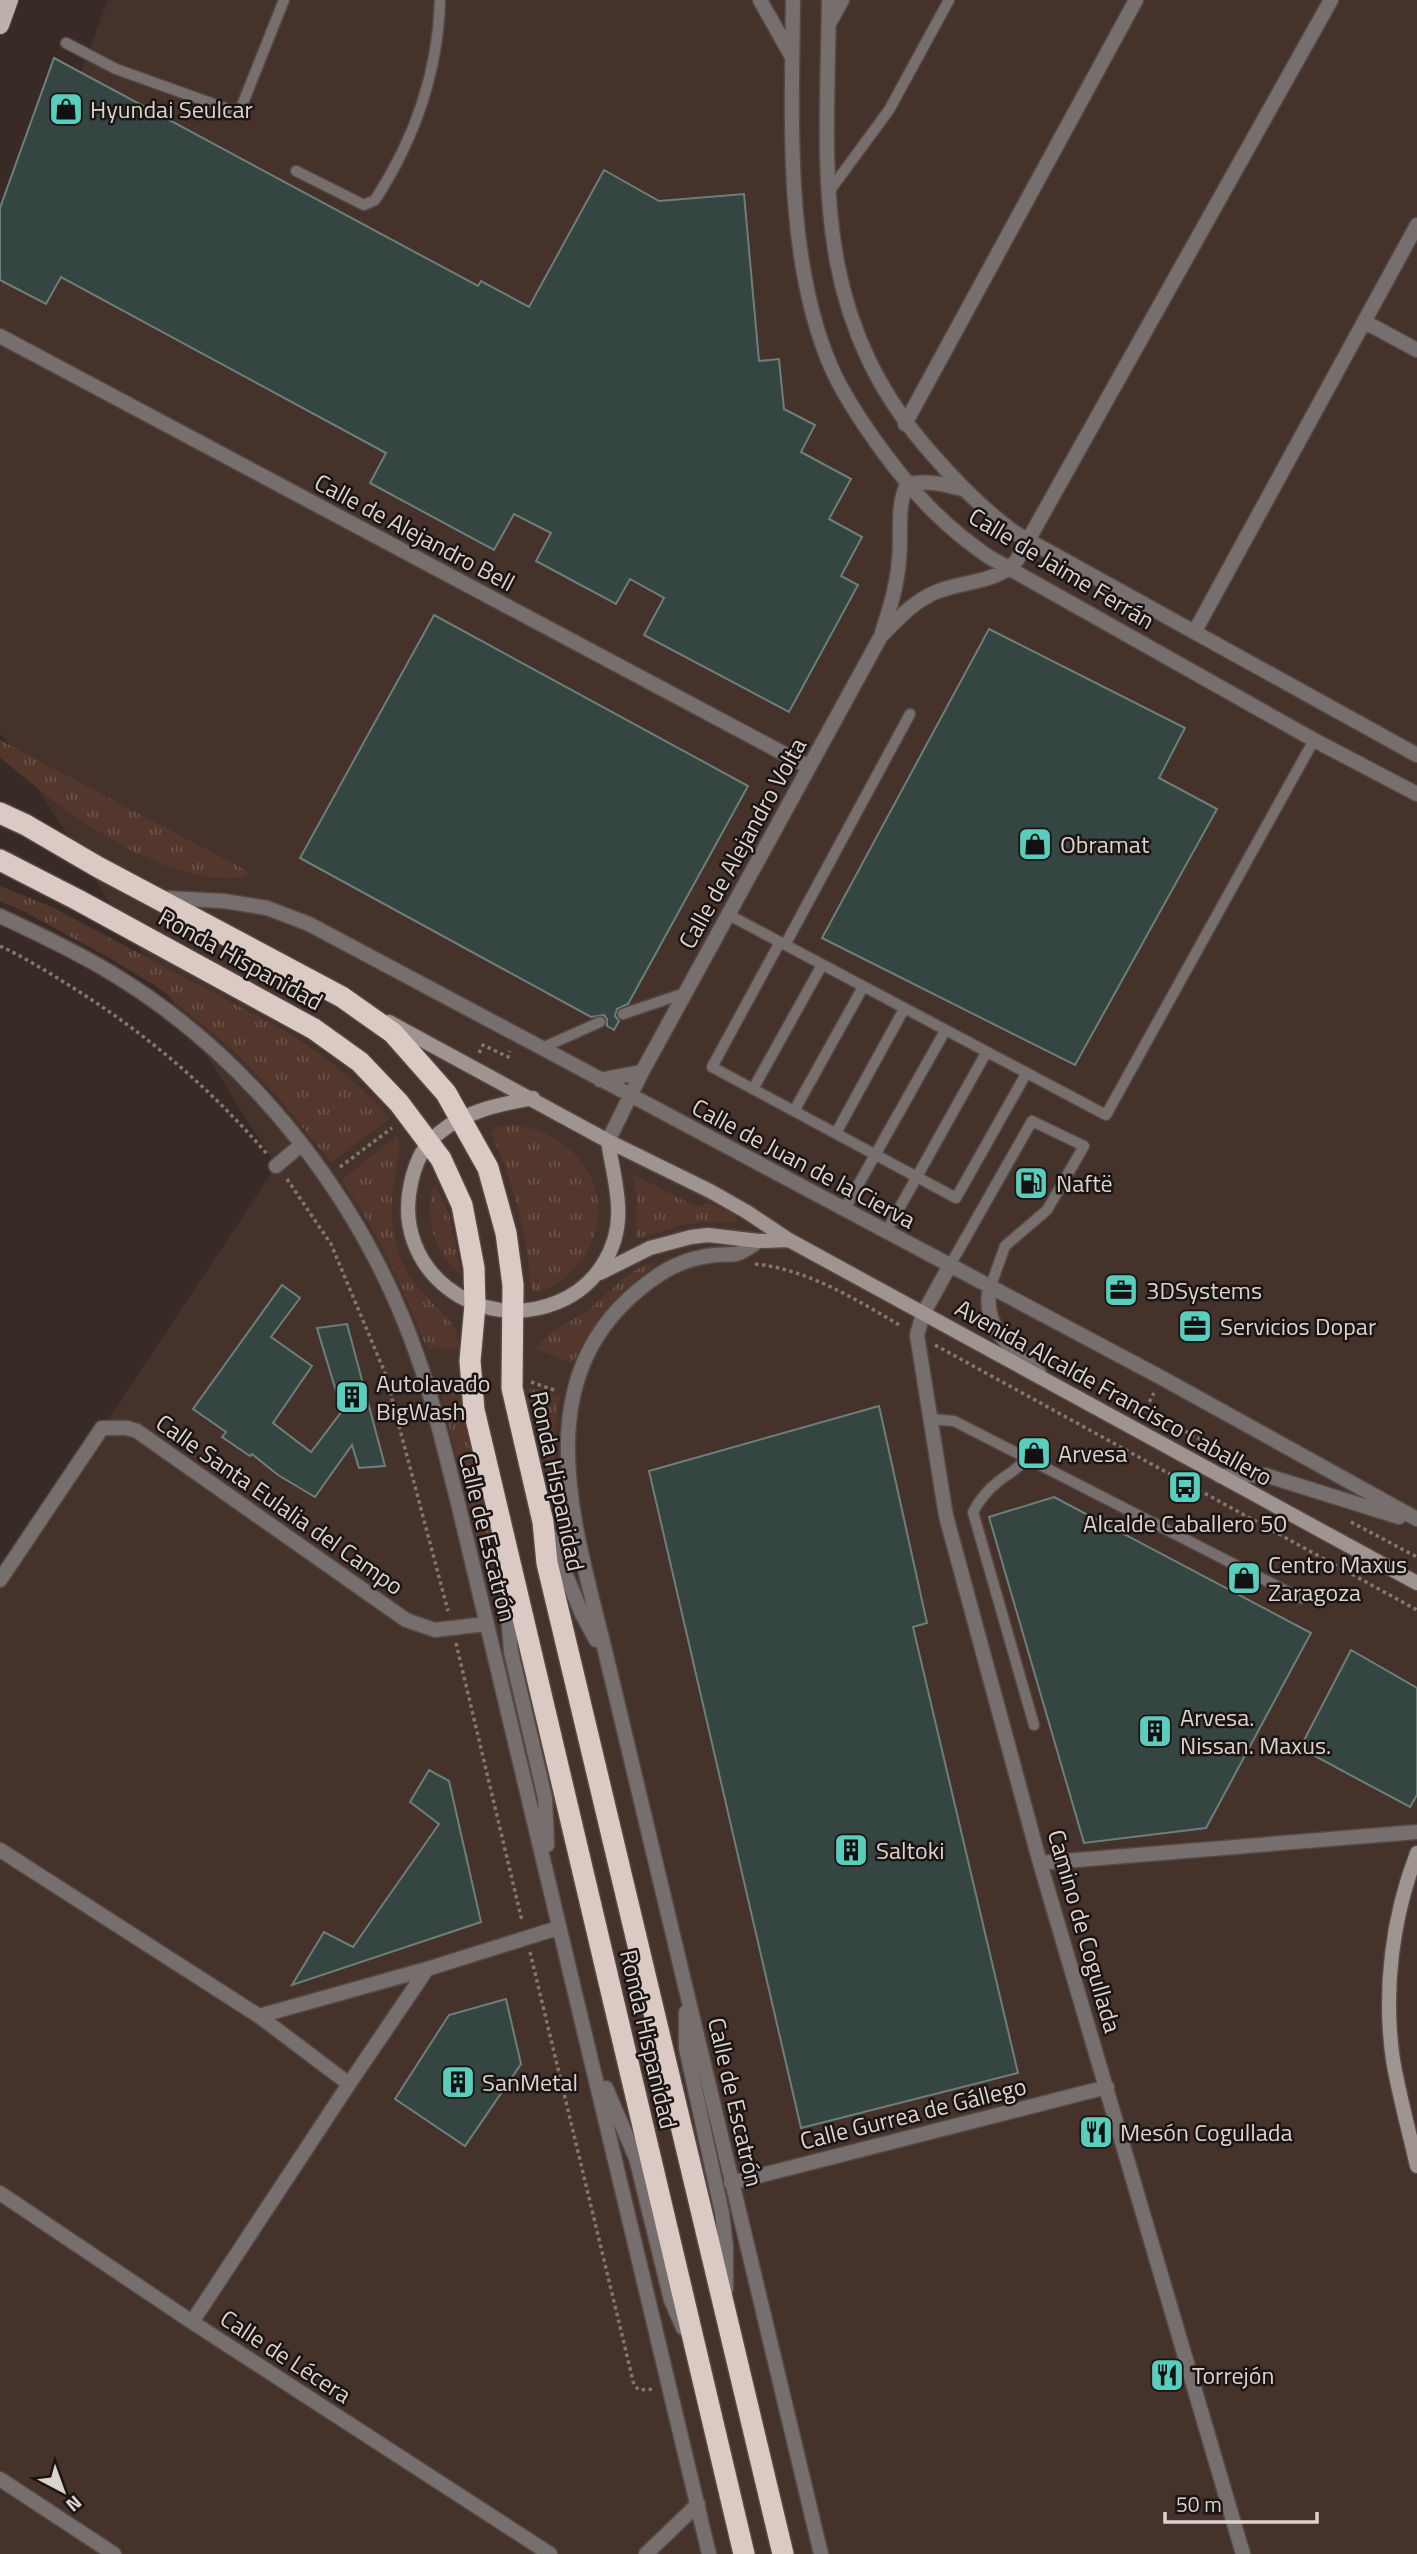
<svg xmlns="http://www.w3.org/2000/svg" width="1417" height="2554" font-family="'Titillium Web',sans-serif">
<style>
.built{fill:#45322b}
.grass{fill:url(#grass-tufts)}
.building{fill:#354542;stroke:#6e7f7b;stroke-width:2}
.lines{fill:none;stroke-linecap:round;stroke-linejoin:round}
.lane-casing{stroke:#564945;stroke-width:13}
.street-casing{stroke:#564945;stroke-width:17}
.secondary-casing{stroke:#564945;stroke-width:17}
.primary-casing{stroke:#564945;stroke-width:20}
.highway-casing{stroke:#564945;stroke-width:24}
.path{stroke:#817672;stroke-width:3.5;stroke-dasharray:3.5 3.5;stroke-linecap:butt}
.lane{stroke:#766f6d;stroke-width:10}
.street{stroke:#766f6d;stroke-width:14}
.secondary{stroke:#9f9490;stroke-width:14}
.primary{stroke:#beb0ab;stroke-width:18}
.highway{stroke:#dbcac4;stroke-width:21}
.labels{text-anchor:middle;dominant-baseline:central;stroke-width:5;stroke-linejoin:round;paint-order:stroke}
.poi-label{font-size:24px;fill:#dcd3d0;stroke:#1b1513;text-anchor:start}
.street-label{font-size:24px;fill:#dcd3d0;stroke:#1b1513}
</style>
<defs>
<pattern id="grass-tufts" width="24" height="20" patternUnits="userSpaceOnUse" patternTransform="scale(1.75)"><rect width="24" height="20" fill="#53372d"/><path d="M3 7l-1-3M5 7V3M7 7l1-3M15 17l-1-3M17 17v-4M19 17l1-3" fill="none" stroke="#6b534a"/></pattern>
</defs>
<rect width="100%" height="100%" fill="#382b26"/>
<path class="built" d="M108,0H1417V2554H0V1583L276,1166L13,749L0,733V286Z"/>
<path class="grass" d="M0,740L245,870L248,874L246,877C163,889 59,808 0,757Z
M0,886L52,907L287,1032C326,1056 359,1084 390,1118L331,1162L279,1098L235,1052L159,988L106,956L25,912L0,901Z
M513,1125C586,1133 627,1209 575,1268C565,1279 549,1291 534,1292L531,1289C527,1233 514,1182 490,1132L497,1127Z
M398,1135C401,1155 396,1169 393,1189C390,1212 393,1237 401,1259C407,1274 417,1287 429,1299C443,1315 459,1324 459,1348L427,1349C403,1290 379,1232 341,1180Z
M636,1176L696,1207L710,1203L735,1215L737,1221L734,1223L711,1222L686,1224L639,1238L636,1236L637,1197L633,1177Z
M436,1186L449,1214L462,1276C436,1255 423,1220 433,1187Z
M655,1262L654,1266C618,1292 592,1323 573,1364L536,1349C549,1328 569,1324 588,1310C610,1293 627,1269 655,1262Z
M438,1382L459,1383L462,1410L491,1537L489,1567L483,1564Z
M529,1388L560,1396C550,1452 554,1487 567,1541L563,1542Z"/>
<path class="building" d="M54,58L478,286L481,281L529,307L604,170L659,201L744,194L759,361L779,359L784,409L815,425L801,452L851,479L829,519L862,537L841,576L858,585L789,712L644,635L664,598L630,579L616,604L536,561L551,533L514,514L494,550L370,483L386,453L61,277L46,304L0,280V208Z
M434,615L748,786L628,1004L617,1009L615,1016L619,1021L614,1030L607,1026V1019L604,1015L591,1017L300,858Z
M989,629L1185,728L1159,778L1217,809L1075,1065L822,938Z
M282,1285L300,1298L271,1337L312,1366L273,1423L311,1452L342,1411L317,1328L347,1324L385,1466L359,1468L352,1445L315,1497L278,1475L252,1454L250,1456L222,1437L226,1432L193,1409Z
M879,1406L927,1623L913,1627L1018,2073L801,2128L649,1471Z
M1054,1497L1311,1633L1206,1828L1084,1843L989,1517Z
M1351,1650L1417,1688V1795L1410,1807L1300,1748Z
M429,1770L449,1781L481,1922L292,1985L324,1932L353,1947L439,1824L410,1802Z
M506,1999L521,2064L465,2146L395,2099L449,2015Z"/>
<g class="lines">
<g class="lane-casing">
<path id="lane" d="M66,43L116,69L239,113L284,0
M296,171L364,205L375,200C414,140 438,72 440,0
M828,193L889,110L949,0
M729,915L1106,1115L1314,740
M780,942L712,1067L956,1198L1026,1074
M785,945L910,714
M623,1014L685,993
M542,1048L600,1022
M753,1089L822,965
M794,1111L863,987
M836,1133L904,1009
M844,1210L945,1031
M886,1232L986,1053
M949,1267L1032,1121L1084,1146L1047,1210L1005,1246L990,1288
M930,1419L954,1421L1300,1598
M1026,1458C1019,1469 1009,1473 999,1481C987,1490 980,1499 973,1512L1034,1725"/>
</g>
<g class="street-casing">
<path id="street" d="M760,0L792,57
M793,0C792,117 784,258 831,367C844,397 865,427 884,453C916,496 945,527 989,557L1314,740L1417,794
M829,0C827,172 808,314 932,454C958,484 984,511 1017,534L1417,755
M830,22L842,0
M1365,322L1417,350
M0,336L809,767
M905,424L1136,0
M1195,631L1417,225
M881,636C898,619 914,601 936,592C961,581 1000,583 1017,560L1331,0
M165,898L224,901L267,908L309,924L1162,1378L1417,1519
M0,916C39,934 77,952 113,974C255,1060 366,1205 419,1361C435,1406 445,1453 457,1499L709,2554
M600,1080L642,1072
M608,1141L642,1072L881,636C889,611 897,587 899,560C902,535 896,508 907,484C927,480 943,484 962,489
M276,1166L301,1145
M759,1241C752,1245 744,1252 736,1254C729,1255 722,1254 715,1255C695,1257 677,1263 660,1274C517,1369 575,1524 607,1659L821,2554
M949,1267L923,1314L917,1335L946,1516L1040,1863L1243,2554
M990,1288C981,1328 1013,1349 1039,1373
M1220,1476L1265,1475L1399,1517
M549,1534L582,1614L596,1640
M505,1575L511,1652L545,1798L547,1845
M0,1580L102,1428H127L137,1431L406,1620L435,1630L485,1624
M0,1850L259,2016L349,2084
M1040,1863L1417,1832
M686,2012V2048L722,2213L726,2247V2289
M259,2016L427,1969L558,1928
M606,2088L636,2158L671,2300L683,2328
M731,2183L1107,2087
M0,2193L192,2322L550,2554
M192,2322L349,2084L427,1969
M0,2479L114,2554
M646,2554L698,2504"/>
</g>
<g class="secondary-casing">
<path id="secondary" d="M389,1022L608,1141L710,1191L747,1212L789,1240L1417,1583
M533,1098C501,1104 465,1111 439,1133C423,1145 415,1164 411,1183C391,1270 478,1335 558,1302C597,1286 621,1247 618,1205C617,1183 611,1162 608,1141
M600,1273L650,1248L691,1237L708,1235L759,1241L789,1240
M1417,1853C1392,1918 1383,1991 1393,2060C1399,2095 1409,2131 1417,2166"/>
</g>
<g class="primary-casing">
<path id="primary" d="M0,25L9,0"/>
</g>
<g class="highway-casing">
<path id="highway" d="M0,813L26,825L98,867L342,997L393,1033L446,1093L488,1168L506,1233L513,1285L512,1388L543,1522L547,1563L783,2554
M0,860L78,900L314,1029L360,1062L399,1103L441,1159L462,1205L474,1268L475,1305L470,1361L474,1410L744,2554"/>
</g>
<path class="path" d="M0,946C26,958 51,974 75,989C149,1036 210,1088 267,1154
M479,1053L483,1045L508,1057L510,1051
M340,1167L392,1128
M287,1179L331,1244L385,1373L448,1611
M755,1264C807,1269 857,1300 901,1326
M935,1345L1417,1610
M531,1382L557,1391
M392,1392L410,1386
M1132,1407L1134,1403L1234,1458
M1146,1408L1154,1393
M1351,1522L1417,1557
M456,1643L522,1921
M530,1952L634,2385L639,2390L655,2389"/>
<use href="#lane" class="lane"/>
<use href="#street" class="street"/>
<use href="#secondary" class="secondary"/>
<use href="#primary" class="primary"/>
<use href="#highway" class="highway"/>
</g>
<defs>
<g id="shop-square" transform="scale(1.75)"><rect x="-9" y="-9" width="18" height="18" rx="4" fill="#5acebd" stroke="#1b1513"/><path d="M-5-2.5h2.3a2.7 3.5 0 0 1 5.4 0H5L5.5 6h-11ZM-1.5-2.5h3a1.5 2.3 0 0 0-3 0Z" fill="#111"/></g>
<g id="fuel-square" transform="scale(1.75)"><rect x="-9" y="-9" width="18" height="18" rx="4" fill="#5acebd" stroke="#1b1513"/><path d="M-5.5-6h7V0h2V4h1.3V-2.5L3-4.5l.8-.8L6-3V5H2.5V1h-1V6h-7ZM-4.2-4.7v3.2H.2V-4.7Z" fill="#111"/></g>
<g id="office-square" transform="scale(1.75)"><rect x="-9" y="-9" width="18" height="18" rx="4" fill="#5acebd" stroke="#1b1513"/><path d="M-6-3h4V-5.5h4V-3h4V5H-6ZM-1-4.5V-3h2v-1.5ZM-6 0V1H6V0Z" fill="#111"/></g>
<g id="building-square" transform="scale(1.75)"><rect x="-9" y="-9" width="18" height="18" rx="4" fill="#5acebd" stroke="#1b1513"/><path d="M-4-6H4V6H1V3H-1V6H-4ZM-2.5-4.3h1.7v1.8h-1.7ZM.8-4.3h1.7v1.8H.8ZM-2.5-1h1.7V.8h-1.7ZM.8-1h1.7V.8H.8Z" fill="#111"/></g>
<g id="bus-square" transform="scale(1.75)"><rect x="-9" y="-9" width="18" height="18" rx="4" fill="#5acebd" stroke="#1b1513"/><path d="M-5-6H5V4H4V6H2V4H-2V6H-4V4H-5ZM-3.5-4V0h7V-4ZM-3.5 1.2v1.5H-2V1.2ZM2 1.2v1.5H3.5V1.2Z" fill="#111"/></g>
<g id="restaurant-square" transform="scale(1.75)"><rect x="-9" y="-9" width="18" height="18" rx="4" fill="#5acebd" stroke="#1b1513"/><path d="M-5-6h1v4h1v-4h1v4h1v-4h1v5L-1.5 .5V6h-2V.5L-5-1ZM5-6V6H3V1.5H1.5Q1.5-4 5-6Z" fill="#111"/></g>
</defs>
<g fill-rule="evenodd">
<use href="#shop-square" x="66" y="109"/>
<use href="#shop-square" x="1035" y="844"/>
<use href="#fuel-square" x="1031" y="1183"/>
<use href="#office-square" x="1121" y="1290"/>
<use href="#office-square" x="1195" y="1326"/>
<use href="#building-square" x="352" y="1397"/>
<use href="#shop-square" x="1034" y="1453"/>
<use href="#bus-square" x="1185" y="1487"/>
<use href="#shop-square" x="1244" y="1578"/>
<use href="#building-square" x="1155" y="1731"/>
<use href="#building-square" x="851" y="1850"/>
<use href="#building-square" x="458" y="2082"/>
<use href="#restaurant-square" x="1096" y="2132"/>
<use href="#restaurant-square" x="1167" y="2375"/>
</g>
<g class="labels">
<g class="poi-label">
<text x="90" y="109">Hyundai Seulcar</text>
<text x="1060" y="844">Obramat</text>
<text x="1056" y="1183">Naftë</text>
<text x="1146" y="1290">3DSystems</text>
<text x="1220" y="1326">Servicios Dopar</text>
<text x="376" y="1383">Autolavado<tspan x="376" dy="28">BigWash</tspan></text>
<text x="1058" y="1453">Arvesa</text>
<text x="1185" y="1523" text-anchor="middle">Alcalde Caballero 50</text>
<text x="1268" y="1564">Centro Maxus<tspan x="1268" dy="28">Zaragoza</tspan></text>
<text x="1180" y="1717">Arvesa.<tspan x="1180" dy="28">Nissan. Maxus.</tspan></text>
<text x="876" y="1850">Saltoki</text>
<text x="482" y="2082">SanMetal</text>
<text x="1120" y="2132">Mesón Cogullada</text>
<text x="1192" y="2375">Torrejón</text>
</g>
<g class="street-label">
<text transform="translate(415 532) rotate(28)">Calle de Alejandro Bell</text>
<text transform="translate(1062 568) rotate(31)">Calle de Jaime Ferrán</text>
<text transform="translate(742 843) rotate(-61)">Calle de Alejandro Volta</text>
<text transform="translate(241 959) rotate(29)">Ronda Hispanidad</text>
<text transform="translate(804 1163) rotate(28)">Calle de Juan de la Cierva</text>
<text transform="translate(1114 1392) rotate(29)">Avenida Alcalde Francisco Caballero</text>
<text transform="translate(558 1481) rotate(78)">Ronda Hispanidad</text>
<text transform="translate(280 1504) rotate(35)">Calle Santa Eulalia del Campo</text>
<text transform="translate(488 1537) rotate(76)">Calle de Escatrón</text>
<text transform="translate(1085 1931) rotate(74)">Camino de Cogullada</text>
<text transform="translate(649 2039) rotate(77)">Ronda Hispanidad</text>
<text transform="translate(736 2102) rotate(77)">Calle de Escatrón</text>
<text transform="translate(913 2113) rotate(-14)">Calle Gurrea de Gállego</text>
<text transform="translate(286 2356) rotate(33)">Calle de Lécera</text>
</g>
</g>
<g transform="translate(63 2491) rotate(139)" stroke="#1b1513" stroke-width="5" paint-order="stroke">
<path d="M0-5L12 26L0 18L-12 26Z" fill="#dcd3d0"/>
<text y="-10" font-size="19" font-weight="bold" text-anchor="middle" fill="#dcd3d0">N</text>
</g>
<path d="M1165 2512v10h152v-10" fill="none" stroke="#dcd3d0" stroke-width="3.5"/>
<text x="1176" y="2512" font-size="21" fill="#dcd3d0" stroke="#1b1513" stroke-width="5" paint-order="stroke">50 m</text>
</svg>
